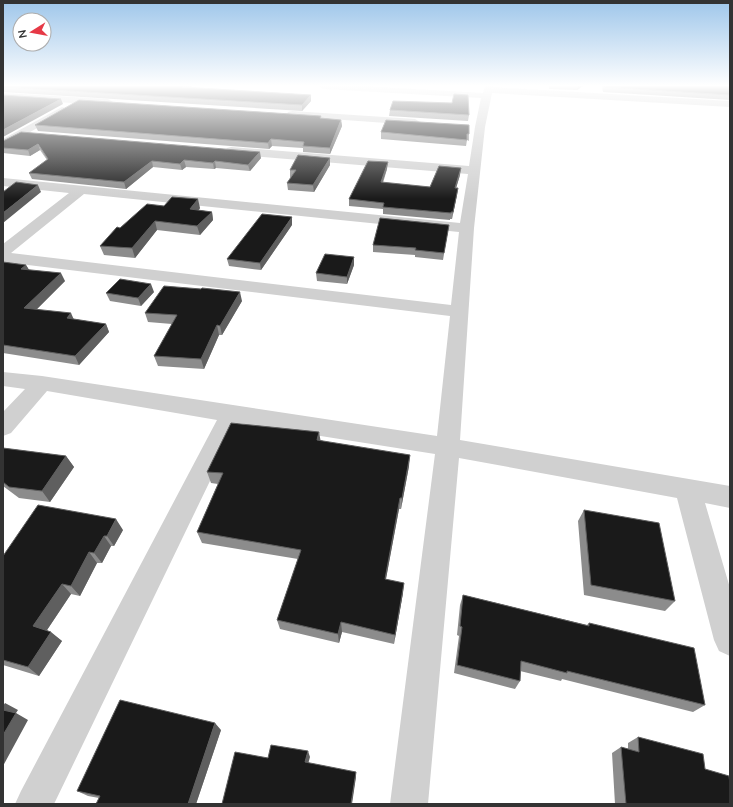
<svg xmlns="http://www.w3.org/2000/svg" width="733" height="807" font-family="'Nunito Sans',sans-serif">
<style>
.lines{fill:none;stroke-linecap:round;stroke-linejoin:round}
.minor{fill:#d0d0d0;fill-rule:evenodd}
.wall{fill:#8c8c8c}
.shaded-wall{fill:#5f5f5f}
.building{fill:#1a1a1a;stroke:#5f5f5f}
</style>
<rect width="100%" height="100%" fill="#fff"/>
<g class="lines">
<path class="minor" d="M320,86H363L483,93L485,86H493V87L730,101V107L492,93L485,127L474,228L460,440L730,486V508L705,503L730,588V656L719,651L714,640L677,498L459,458L428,804H390L435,454L238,423L54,804H15L21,791L217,420L47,391L11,433L3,436V412L25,389L3,386V372L42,376L437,436L450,316L3,262V244L69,193L3,186V178L460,223L468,174L227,154L225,151L227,148L231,147L469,166L475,127L481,98L324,89L321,88ZM84,194L459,232L451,305L11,253Z
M3,93L108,99L113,102L108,105L3,99Z
M62,107L66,108L67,110L66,112L3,147V139Z
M292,111L415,119L420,122L415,125L288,116L287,114L288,112Z"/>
</g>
<path class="wall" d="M3,86H192L190,87L311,95V101L302,111L3,92Z
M549,86H583L577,90L549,89Z
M602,86H730V100L603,92Z
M452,103L469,115L468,121L389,116L390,110Z
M321,116V118L341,120L342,126L330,154L303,152V148L272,146L269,149L38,131L35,125Z
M381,132L469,134V141L467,140L466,146L381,139Z
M3,141L261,158L250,171L216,168L214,169L186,167L182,170L153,167L126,189L32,179L29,173L47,160L40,150L30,156L3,153Z
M330,158V165L314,192L288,190L287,183L291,177H290V170Z
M387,169L383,183L430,187L460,175L456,188H458L452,219H450V220L383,214V209L349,206V199Z
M164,206L200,208L199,210L212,212L213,220L200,235L157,230L135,258L104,255L100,246L120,228Z
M292,225L261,270L229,266L227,259Z
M449,225L443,260L415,257V255L373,252V245Z
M354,257V265L347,284L317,281L316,273Z
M3,262L26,265L29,270L65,281L37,309L74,319L106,324L109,332L79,365L3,353Z
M154,292L141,306L110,301L106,293Z
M242,301L222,335H219L204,369L158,366L154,356L172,324L148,322L145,313Z
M320,440L409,466L401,509H399L386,579L403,593L394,644L342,632L339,643L280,629L277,620L298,559L202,543L197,532L218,484L211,483L207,472Z
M3,448L66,456L74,467L50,502L19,498L3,486Z
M584,510L675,601L665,611L584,595L578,521Z
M123,530L114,546H111L102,563H97L80,596L71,594L47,630L62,641L39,676L3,665V556Z
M463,595L587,625L589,623L705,705L693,712L562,679L561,681L520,671V681L515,689L454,673L459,636L457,635L460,605Z
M221,730L196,804H96L99,798L88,796L77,791Z
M638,737L705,769L730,804H615L612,753L621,747L628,749V743Z"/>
<path class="shaded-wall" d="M183,86H192L183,92L182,87Z
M578,86H583L577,90Z
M311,95V101L302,111V105Z
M61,99L63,104L3,137V130Z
M341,120L342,126L330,154V148Z
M271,139L272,146L269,149L268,143Z
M38,144L40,150L30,156L28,150Z
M260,152L261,158L250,171L248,165Z
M330,158V165L314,192L313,185Z
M184,160L186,167L182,170L180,164Z
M152,161L153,167L126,189L124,182Z
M215,161L216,168L214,169L213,163Z
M388,162L387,169L380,189L381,182Z
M461,168L460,175L454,195L455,188Z
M38,185L41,192L3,223V213Z
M458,188L457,195L452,219L453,212Z
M198,199L200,208L192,218L190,209Z
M212,212L213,220L200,235L197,226Z
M292,217V225L261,270L260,263Z
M155,221L157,230L135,258L132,248Z
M354,257V265L347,284V277Z
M26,265L31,273L21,269Z
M61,273L65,281L29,317L24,308Z
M151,284L154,292L141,306L138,298Z
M240,292L242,301L222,335L220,326Z
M71,313L75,322L67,318Z
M106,324L109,332L79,365L75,356Z
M217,325L219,335L204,369L201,359Z
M319,432L321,443L317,440Z
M410,455L409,466L401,509L402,498Z
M66,456L74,467L50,502L42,491Z
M400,498L399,509L384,589L385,579Z
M116,519L123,530L114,546L107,536Z
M104,536L111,546L102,563L94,553Z
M89,552L97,563L80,596L71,586Z
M404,583L403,593L394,644L395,635Z
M62,584L71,594L43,636L33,626Z
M341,622L342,632L339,643L338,634Z
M51,632L62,641L39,676L28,667Z
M5,703L18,710L16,713L28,720L3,766V706Z
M215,723L221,730L196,804H188Z
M308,751L310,757L307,768L305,762Z
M356,772V777L352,804H351Z"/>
<path class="building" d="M3,86H183L182,87L311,95L302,105L3,87Z
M604,86H730V95L604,87Z
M454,94L468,95L469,115L390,110L393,101L452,103Z
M3,95L61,99L3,130Z
M79,100L321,116L320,118L341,120L330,148L303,146L304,142L271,139L268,143L35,125Z
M386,120L469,125V134H467V140L381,132Z
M21,132L260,152L248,165L215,161L213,163L184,160L180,164L152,161L124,182L29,173L48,159L38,144L28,150L3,148V141Z
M298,155L330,158L313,185L287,183L296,170H290Z
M368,161L388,162L381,182L430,187L439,166L461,168L455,188H458L453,212H451V213L383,207L384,203L349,199Z
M16,182L38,185L3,213V192Z
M172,197L198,199L190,209L212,212L197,226L155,221L132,248L100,246L117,227L120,228L147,204L164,206Z
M262,214L292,217L260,263L227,259Z
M380,218L449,225L444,253L415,250L416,248L373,245Z
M325,254L354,257L347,277L316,273Z
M3,262L26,265L21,269L61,273L24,308L71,313L67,318L106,324L75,356L3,345Z
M120,279L151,284L138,298L106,293Z
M164,286L201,289L202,288L240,292L220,326L217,325L201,359L154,356L177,315L145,313Z
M231,423L319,432L317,440L410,455L402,498H400L385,579L404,583L395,635L341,622L338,634L277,620L301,550L197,532L223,473L207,472Z
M3,448L66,456L42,491L9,487L3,482Z
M38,505L116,519L107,536H104L94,553L89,552L71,586L62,584L33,626L51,632L28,667L3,660V556Z
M584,510L659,523L675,601L591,585Z
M463,595L589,626V623L694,648L705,705L567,671V673L521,661L520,681L457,665L462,627L460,626Z
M120,700L215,723L188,804H96L100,796L77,791Z
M3,710L16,713L3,735Z
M638,737L703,754L705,769L729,776L730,784V804H626L621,747L639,752Z
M271,745L308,751L305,762L356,772L351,804H222L235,752L268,758Z"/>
<linearGradient id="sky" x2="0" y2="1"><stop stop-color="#9ec6ea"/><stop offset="0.43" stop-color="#fff"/><stop offset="1" stop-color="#fff" stop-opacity="0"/></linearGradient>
<rect width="733" height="199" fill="url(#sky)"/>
<rect width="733" height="807" fill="none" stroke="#333333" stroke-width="8"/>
<g transform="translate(32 32) rotate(259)"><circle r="19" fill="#ffffff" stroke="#adadad"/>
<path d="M0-3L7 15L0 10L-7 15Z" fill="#e63946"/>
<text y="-6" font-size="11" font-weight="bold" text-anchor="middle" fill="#333333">N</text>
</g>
</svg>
